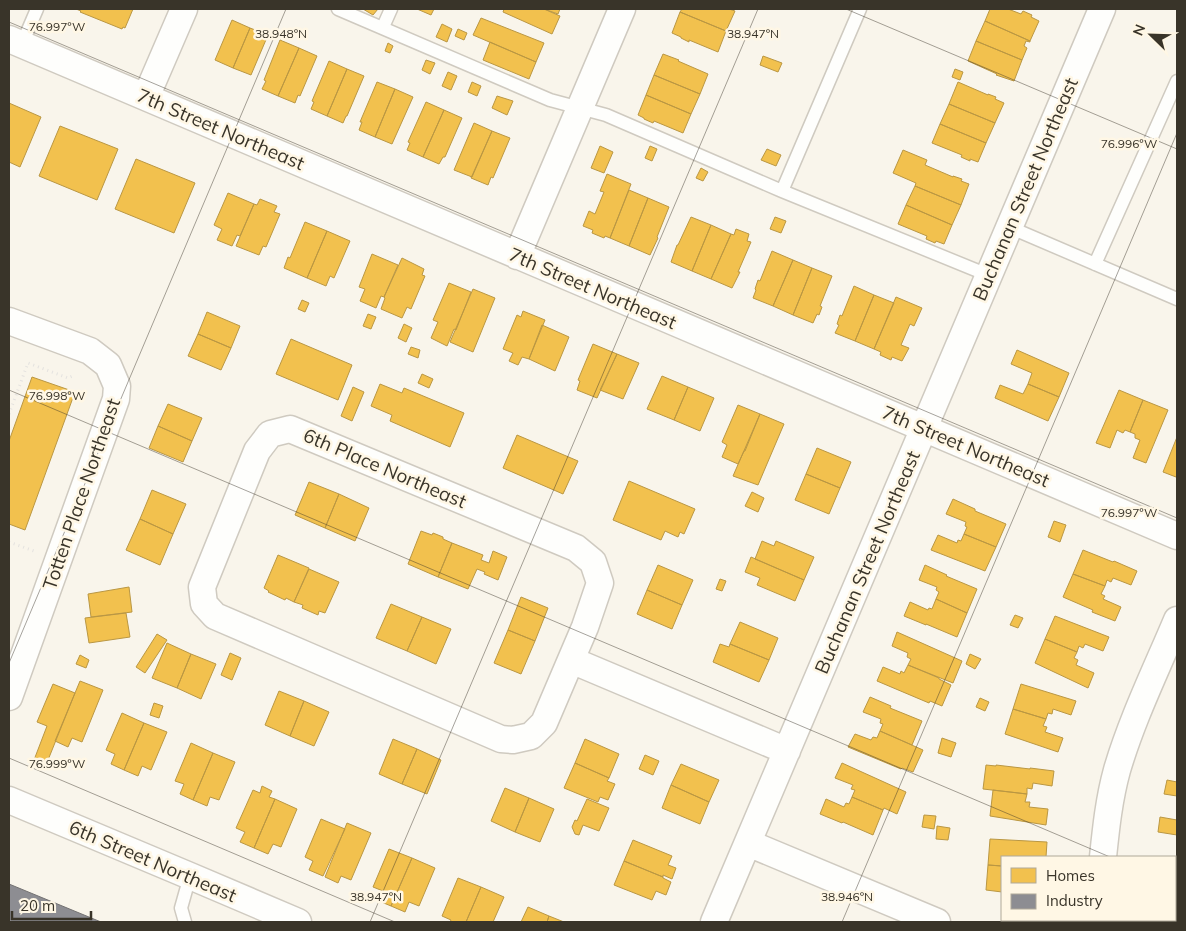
<svg xmlns="http://www.w3.org/2000/svg" width="1186" height="931" font-family="Mulish,sans-serif">
<style>
.homes{fill:#f2c14e;stroke:#ba9743}
.industry{fill:#8d8d92;stroke:#747272}
.lines{fill:none;stroke-linecap:round;stroke-linejoin:round}
.lane-casing{stroke:#cfcac0;stroke-width:15}
.street-casing{stroke:#cfcac0;stroke-width:29}
.path{stroke:#e4e2df;stroke-width:3;stroke-dasharray:1 4;stroke-linecap:butt}
.lane{stroke:#fefefc;stroke-width:12}
.street{stroke:#fefefc;stroke-width:26}
.ticks{fill:none;stroke:#393429;stroke-width:1;stroke-opacity:0.45}
.labels{text-anchor:middle;dominant-baseline:central;stroke-width:5;stroke-linejoin:round;paint-order:stroke}
.street-label{font-size:19px;fill:#393429;stroke:#fff7e5}
.ticks-label{font-size:12px;text-anchor:middle;fill:#393429;stroke:#fff7e5;stroke-width:5;stroke-linejoin:round;paint-order:stroke}
</style>
<rect width="100%" height="100%" fill="#f9f5eb"/>
<path class="homes" d="M76,9H133L125,28L123,27L122,29L80,12L81,11Z
M363,9H378L373,15Z
M417,9H434L431,15Z
M504,9H544L560,16L552,34L503,12Z
M544,9H560L558,14Z
M682,9H729L735,11L726,31L680,12Z
M990,9H1008L1021,14L1023,11L1032,15L1031,17L1039,21L1030,41L985,21Z
M680,12L726,31L718,52L689,40V42L681,38V37L672,33Z
M481,18L544,43L536,62L473,35Z
M232,20L250,28L233,68L215,60Z
M985,21L1030,41V42L1026,41L1024,46L1027,48L1022,60L976,41Z
M442,24L452,29L447,42L436,37Z
M250,28L268,35L251,75L233,68Z
M458,29L467,33L464,40L455,36Z
M280,40L299,48L278,96L262,89L266,81L264,80Z
M976,41L1022,60L1014,81L996,75L997,74L968,61Z
M490,42L536,62L529,79L483,60Z
M388,43L393,46L390,53L385,51Z
M299,48L317,56L300,96L298,95L295,103L278,96Z
M663,54L679,60L678,61L708,74L700,94L654,75Z
M763,56L782,63L778,72L760,65Z
M426,60L435,63L430,74L422,70Z
M329,61L347,69L327,116L311,109L314,102L312,101Z
M347,69L364,76L347,116H346L343,123L327,116Z
M955,69L963,72L960,80L952,77Z
M448,72L457,76L451,90L442,86Z
M654,75L700,94L691,114L646,95Z
M377,82L395,89L375,137L359,130L362,122H360Z
M472,82L481,86L477,96L468,92Z
M958,82L988,95V94L996,97L995,99L1004,103L995,123L949,104Z
M395,89L413,97L392,144L375,137Z
M646,95L691,114L683,133L654,121L653,123L644,119V118L638,115Z
M497,96L513,101L507,115L492,108Z
M426,102L444,110L423,157L407,150L410,143L408,142Z
M9,103L41,117L20,167L9,162Z
M949,104L995,123L986,143L940,124Z
M444,110L462,118L445,157H443L439,164L423,157Z
M474,123L492,131L472,177L454,170Z
M940,124L986,143L978,162L970,159V161L961,157L962,155L932,143Z
M60,126L118,149L97,200L39,176Z
M492,131L510,138L493,178L491,177L488,185L471,178Z
M600,146L613,152L604,173L591,168Z
M650,146L657,149L652,161L645,158Z
M767,149L781,155L776,166L761,160Z
M903,150L927,160L925,165L953,177V176L962,179L961,181L969,184L961,205L915,186L916,183L893,173Z
M136,159L195,183L174,233L115,209Z
M701,168L708,172L703,181L696,178Z
M607,174L631,184L610,238L605,236L604,238L592,233L593,230L583,226L589,211L595,214L604,192L600,191Z
M915,186L961,205L952,225L906,205Z
M629,190L648,198L629,246L610,238Z
M228,193L254,204L240,236L237,235L232,246L217,240L222,229L214,225Z
M648,198L669,207L657,237L658,238L650,255L629,246Z
M260,199L277,206L274,212L280,214L266,247L263,246L259,255L236,246L254,204L257,205Z
M906,205L952,225L944,244L936,241L935,243L926,239L927,236L898,224Z
M691,217L711,225L692,271L671,262L677,245H678Z
M775,217L786,221L781,233L770,229Z
M305,222L327,231L307,278L284,268L288,257L290,258Z
M711,225L731,234L711,279L692,271Z
M736,229L749,234L747,241L751,242L738,272H740L732,288L711,279L731,234L734,235Z
M327,231L350,241L334,278L330,276L326,286L307,278Z
M772,251L793,260L773,306L753,298L756,290L755,289L758,280L760,281Z
M372,254L398,265L384,297L381,296L376,308L360,301L365,289L359,287Z
M402,258L424,269L422,275L425,276L411,309L407,307L402,318L381,309L385,298L384,297Z
M793,260L812,268L793,315L773,306Z
M812,268L832,276L820,306L822,307L819,315L817,314L813,323L793,315Z
M449,283L471,292L456,330L454,329L447,346L431,338L438,322L433,320Z
M854,286L874,295L855,341L835,333L839,325L837,324L840,315L842,316Z
M473,289L495,298L473,352L450,342Z
M874,295L894,303L874,349L855,341Z
M896,297L922,308L914,326L910,324L901,345L909,348L902,361L892,357L891,360L880,355L881,352L874,349Z
M302,300L309,303L305,312L298,309Z
M523,311L545,320L529,359L522,357L518,365L509,361L513,353L503,349L517,315L521,317Z
M207,312L240,326L231,348L198,334Z
M368,314L376,317L371,329L363,326Z
M404,324L412,328L406,342L398,338Z
M542,325L569,337L555,371L529,359Z
M198,334L231,348L221,370L188,356Z
M291,339L352,365L338,400L276,374Z
M593,344L617,354L597,398L577,390L580,381L578,380Z
M411,347L420,350L418,358L408,354Z
M1017,350L1069,373L1059,397L1028,384L1032,373L1011,364Z
M617,354L639,363L623,399L600,390Z
M422,374L433,379L429,388L418,383Z
M662,376L688,387L674,420L647,409Z
M32,377L75,392L25,530L9,524V441Z
M380,384L402,393L404,388L464,413L450,447L390,421L392,415L371,406Z
M1028,384L1059,397L1048,421L995,398L1000,385L1023,394Z
M353,387L364,392L352,421L341,416Z
M688,387L714,398L700,431L674,420Z
M1119,390L1143,400L1130,432L1125,430L1123,433L1117,430L1110,448L1096,443Z
M1143,400L1168,410L1146,463L1133,458L1140,440L1135,438V434L1130,432Z
M168,404L202,418L192,441L158,426Z
M738,405L760,414L745,451H744L738,464L722,457L727,445L722,442Z
M760,414L784,424L758,485L733,476Z
M158,426L192,441L183,462L149,448Z
M517,435L578,461L563,494L503,468Z
M1177,437V475L1176,477L1163,472Z
M817,448L851,462L840,488L806,474Z
M806,474L840,488L829,514L795,500Z
M629,481L695,509L684,534L680,532L678,537L665,531L661,540L613,520Z
M309,482L339,494L325,528L295,515Z
M152,490L186,504L173,534L140,519Z
M752,492L764,498L758,512L745,506Z
M339,494L369,508L355,541L325,528Z
M953,499L975,509V511L1006,524L996,547L964,534L967,527L965,526L966,522L946,514Z
M140,519L173,534L160,565L126,550Z
M1054,521L1066,525L1060,542L1048,537Z
M421,531L432,535L433,533L443,537V539L452,543L438,577L408,564Z
M964,534L996,547L985,571L931,550L938,535L957,543L958,540L961,541Z
M762,541L774,546L776,541L814,557L804,580L755,559Z
M452,543L483,555L481,560L489,563L493,551L507,557L498,580L484,574L485,572L477,569L468,589L438,577Z
M1083,550L1113,562L1114,561L1137,571L1131,585L1113,578L1111,582L1107,580L1105,586L1073,574Z
M278,555L309,568L294,602L286,598L285,600L268,592L269,591L264,588Z
M751,557L804,580L795,601L757,585L760,578L745,572Z
M658,565L693,580L682,605L647,590Z
M925,565L947,575L946,576L977,589L967,613L936,599L939,592L936,590L937,587L919,580Z
M309,569L339,582L325,613L319,611L318,615L302,608L303,605L294,602Z
M1073,574L1105,586L1101,594L1105,596L1103,599L1121,607L1115,621L1092,612L1093,610L1063,597Z
M720,579L726,581L722,591L716,589Z
M129,587L132,612L91,617L88,594Z
M647,590L682,605L672,629L637,614Z
M521,597L548,608L535,641L508,630Z
M936,599L967,613L957,637L926,624V625L904,616L910,602L928,610L929,608L932,609Z
M391,604L422,617L407,651L376,638Z
M126,613L130,637L89,643L85,618Z
M1015,615L1023,618L1018,628L1010,625Z
M1055,616L1109,637L1103,651L1085,644L1083,648L1079,646L1077,652L1045,639Z
M422,617L451,629L436,664L407,651Z
M740,622L778,638L769,660L730,644Z
M508,630L535,641L521,674L494,663Z
M897,632L962,661L953,683L908,665L911,659L907,657L908,653L892,646Z
M157,634L167,640L145,673L136,667Z
M1045,639L1077,652L1074,658L1078,660L1076,665L1094,673L1088,688L1035,663Z
M167,643L191,654L177,688L152,678Z
M720,644L729,647L730,644L769,660L759,682L713,662Z
M230,653L241,658L232,680L221,675Z
M191,654L216,664L201,699L177,688Z
M970,654L981,659L975,669L966,664Z
M80,655L89,660L86,668L76,664Z
M908,665L939,678V679L951,685L942,706L930,701L929,703L877,681L883,667L900,674L901,671L904,673Z
M80,681L103,690L82,742L72,738L68,747L55,741Z
M53,684L75,693L46,765L34,760L47,726L37,722Z
M1021,684L1076,701L1071,715L1053,709L1052,714L1048,713L1046,719L1013,709Z
M279,691L304,701L290,736L265,725Z
M870,697L891,706L890,708L922,721L912,745L880,731L883,724L880,723L881,719L863,712Z
M980,698L989,702L985,711L976,707Z
M304,701L329,712L314,746L290,736Z
M154,703L163,706L159,718L150,715Z
M1013,709L1046,719L1043,726L1047,727L1045,732L1063,738L1058,752L1005,734Z
M122,713L144,723L124,770L111,764L115,754L106,750Z
M144,723L167,732L151,770L142,766L138,776L124,770Z
M880,731L923,750L913,772L902,768L901,769L848,747L855,734L871,740L873,737L877,738Z
M942,738L956,743L951,757L938,753Z
M393,739L417,749L402,784L379,774Z
M585,739L619,754L609,778L575,763Z
M191,743L213,753L193,800L180,794L184,784L175,781Z
M417,749L441,760L427,794L402,784Z
M213,753L235,762L219,800L210,797L207,806L193,800Z
M645,755L659,761L653,775L639,769Z
M575,763L609,778L607,781L615,784L608,800L600,797L598,802L564,788Z
M842,763L906,792L897,814L884,808L883,810L852,797L855,790L851,789L853,785L835,778Z
M681,764L719,780L709,802L671,785Z
M986,765L996,766V765L1030,769V768L1054,771L1052,786L1033,783L1032,789L1027,788V794L983,789Z
M1167,780L1177,782V796L1164,794Z
M671,785L709,802L700,824L662,808Z
M262,786L272,791L269,797L275,799L254,848L240,842L245,832L236,828L253,790L260,793Z
M505,788L529,798L515,832L491,821Z
M993,790L1027,794L1025,802H1030L1029,807L1048,809L1046,825L990,816Z
M852,797L883,810L873,835L843,822L842,823L820,814L826,799L844,807L846,803L849,804Z
M529,798L554,809L540,842L515,832Z
M275,799L297,809L281,847L273,844L268,854L254,848Z
M587,799L609,808L599,831L583,825L579,835L575,834L572,827L575,820L577,821Z
M924,815L936,816L934,829L922,827Z
M1160,817L1177,820V835L1158,832Z
M321,819L345,829L323,876L309,870L313,861L305,857Z
M347,823L371,833L351,880L341,876L338,883L325,877Z
M937,826L950,828L948,840L936,839Z
M990,839L1047,842L1046,857H1002V866L988,865Z
M633,840L672,856L668,865L676,868L672,879L663,875V877L624,861Z
M389,849L412,858L391,906L379,901L383,891L373,887Z
M412,858L435,868L419,906L409,902L405,912L391,906Z
M624,861L663,877V878L671,882L666,895L656,891L652,900L614,885Z
M988,865L1002,866V892L986,890Z
M1175,869H1177V896H1175L1176,884H1175Z
M458,878L481,887L466,922H450L451,920L442,916Z
M481,887L504,897L493,922H466Z
M1175,896H1177V922L1150,921V920H1175Z
M528,907L549,916L547,922H521Z
M549,916L564,922H547Z"/>
<path class="industry" d="M9,884L101,922H9Z"/>
<g class="lines">
<g class="lane-casing">
<path id="lane" d="M338,9L550,100L606,115L782,191L988,275
M383,27L391,9
M22,44L37,9
M782,191L860,9
M1009,227L1177,299
M1095,264L1177,81
M185,922L181,908L190,876"/>
</g>
<g class="street-casing">
<path id="street" d="M9,39L1177,536
M146,97L184,9
M517,256L622,9
M9,321L90,351L108,365L117,386L116,399L9,697
M290,429L576,548L593,562L600,583L585,627L544,723L531,736L513,740L501,739L215,616L204,604L202,587L257,451L270,434Z
M571,660L787,751
M9,800L190,876L298,922
M748,843L937,922
M1103,857C1106,828 1109,799 1117,770C1132,719 1156,670 1177,620
M714,922L1102,9
M1099,922V920"/>
</g>
<path class="path" d="M9,414L28,363L68,378L75,375
M9,542L34,551"/>
<use href="#lane" class="lane"/>
<use href="#street" class="street"/>
</g>
<path class="ticks" d="M846,9L1177,149M9,22L1177,518M9,390L1110,857M9,663L286,9M9,758L395,922M1175,885L1177,886M370,922L758,9M842,922L1177,133"/>
<g class="labels">
<g class="street-label">
<text transform="translate(221 129) rotate(23)">7th Street Northeast</text>
<text transform="translate(1025 189) rotate(-67)">Buchanan Street Northeast</text>
<text transform="translate(593 288) rotate(23)">7th Street Northeast</text>
<text transform="translate(966 446) rotate(23)">7th Street Northeast</text>
<text transform="translate(385 468) rotate(23)">6th Place Northeast</text>
<text transform="translate(81 494) rotate(-71)">Totten Place Northeast</text>
<text transform="translate(867 562) rotate(-67)">Buchanan Street Northeast</text>
<text transform="translate(153 861) rotate(23)">6th Street Northeast</text>
</g>
</g>
<g class="ticks-label">
<text x="57" y="31">76.997°W</text>
<text x="281" y="38">38.948°N</text>
<text x="753" y="38">38.947°N</text>
<text x="1129" y="148">76.996°W</text>
<text x="57" y="400">76.998°W</text>
<text x="1129" y="517">76.997°W</text>
<text x="57" y="768">76.999°W</text>
<text x="376" y="901">38.947°N</text>
<text x="847" y="901">38.946°N</text>
</g>
<rect width="1186" height="931" fill="none" stroke="#393429" stroke-width="20"/>
<rect x="1001" y="856" width="175" height="65" fill="#fff7e5" stroke="#b0a99a"/>
<rect x="1011" y="868" width="25" height="15" fill="#f2c14e" stroke="#b0a99a"/>
<text x="1046" y="881" font-size="15" fill="#393429">Homes</text>
<rect x="1011" y="894" width="25" height="15" fill="#8d8d92" stroke="#b0a99a"/>
<text x="1046" y="906" font-size="15" fill="#393429">Industry</text>
<g transform="translate(1151 35) rotate(293)" stroke="#fff7e5" stroke-width="4" paint-order="stroke">
<path d="M0-4L9 19L0 12L-9 19Z" fill="#393429"/>
<text y="-8" font-size="14" font-weight="bold" text-anchor="middle" fill="#393429">N</text>
</g>
<path d="M12 911v8h79v-8" fill="none" stroke="#393429" stroke-width="2.5"/>
<text x="20" y="911" font-size="15" fill="#393429" stroke="#fff7e5" stroke-width="4" paint-order="stroke">20 m</text>
</svg>
